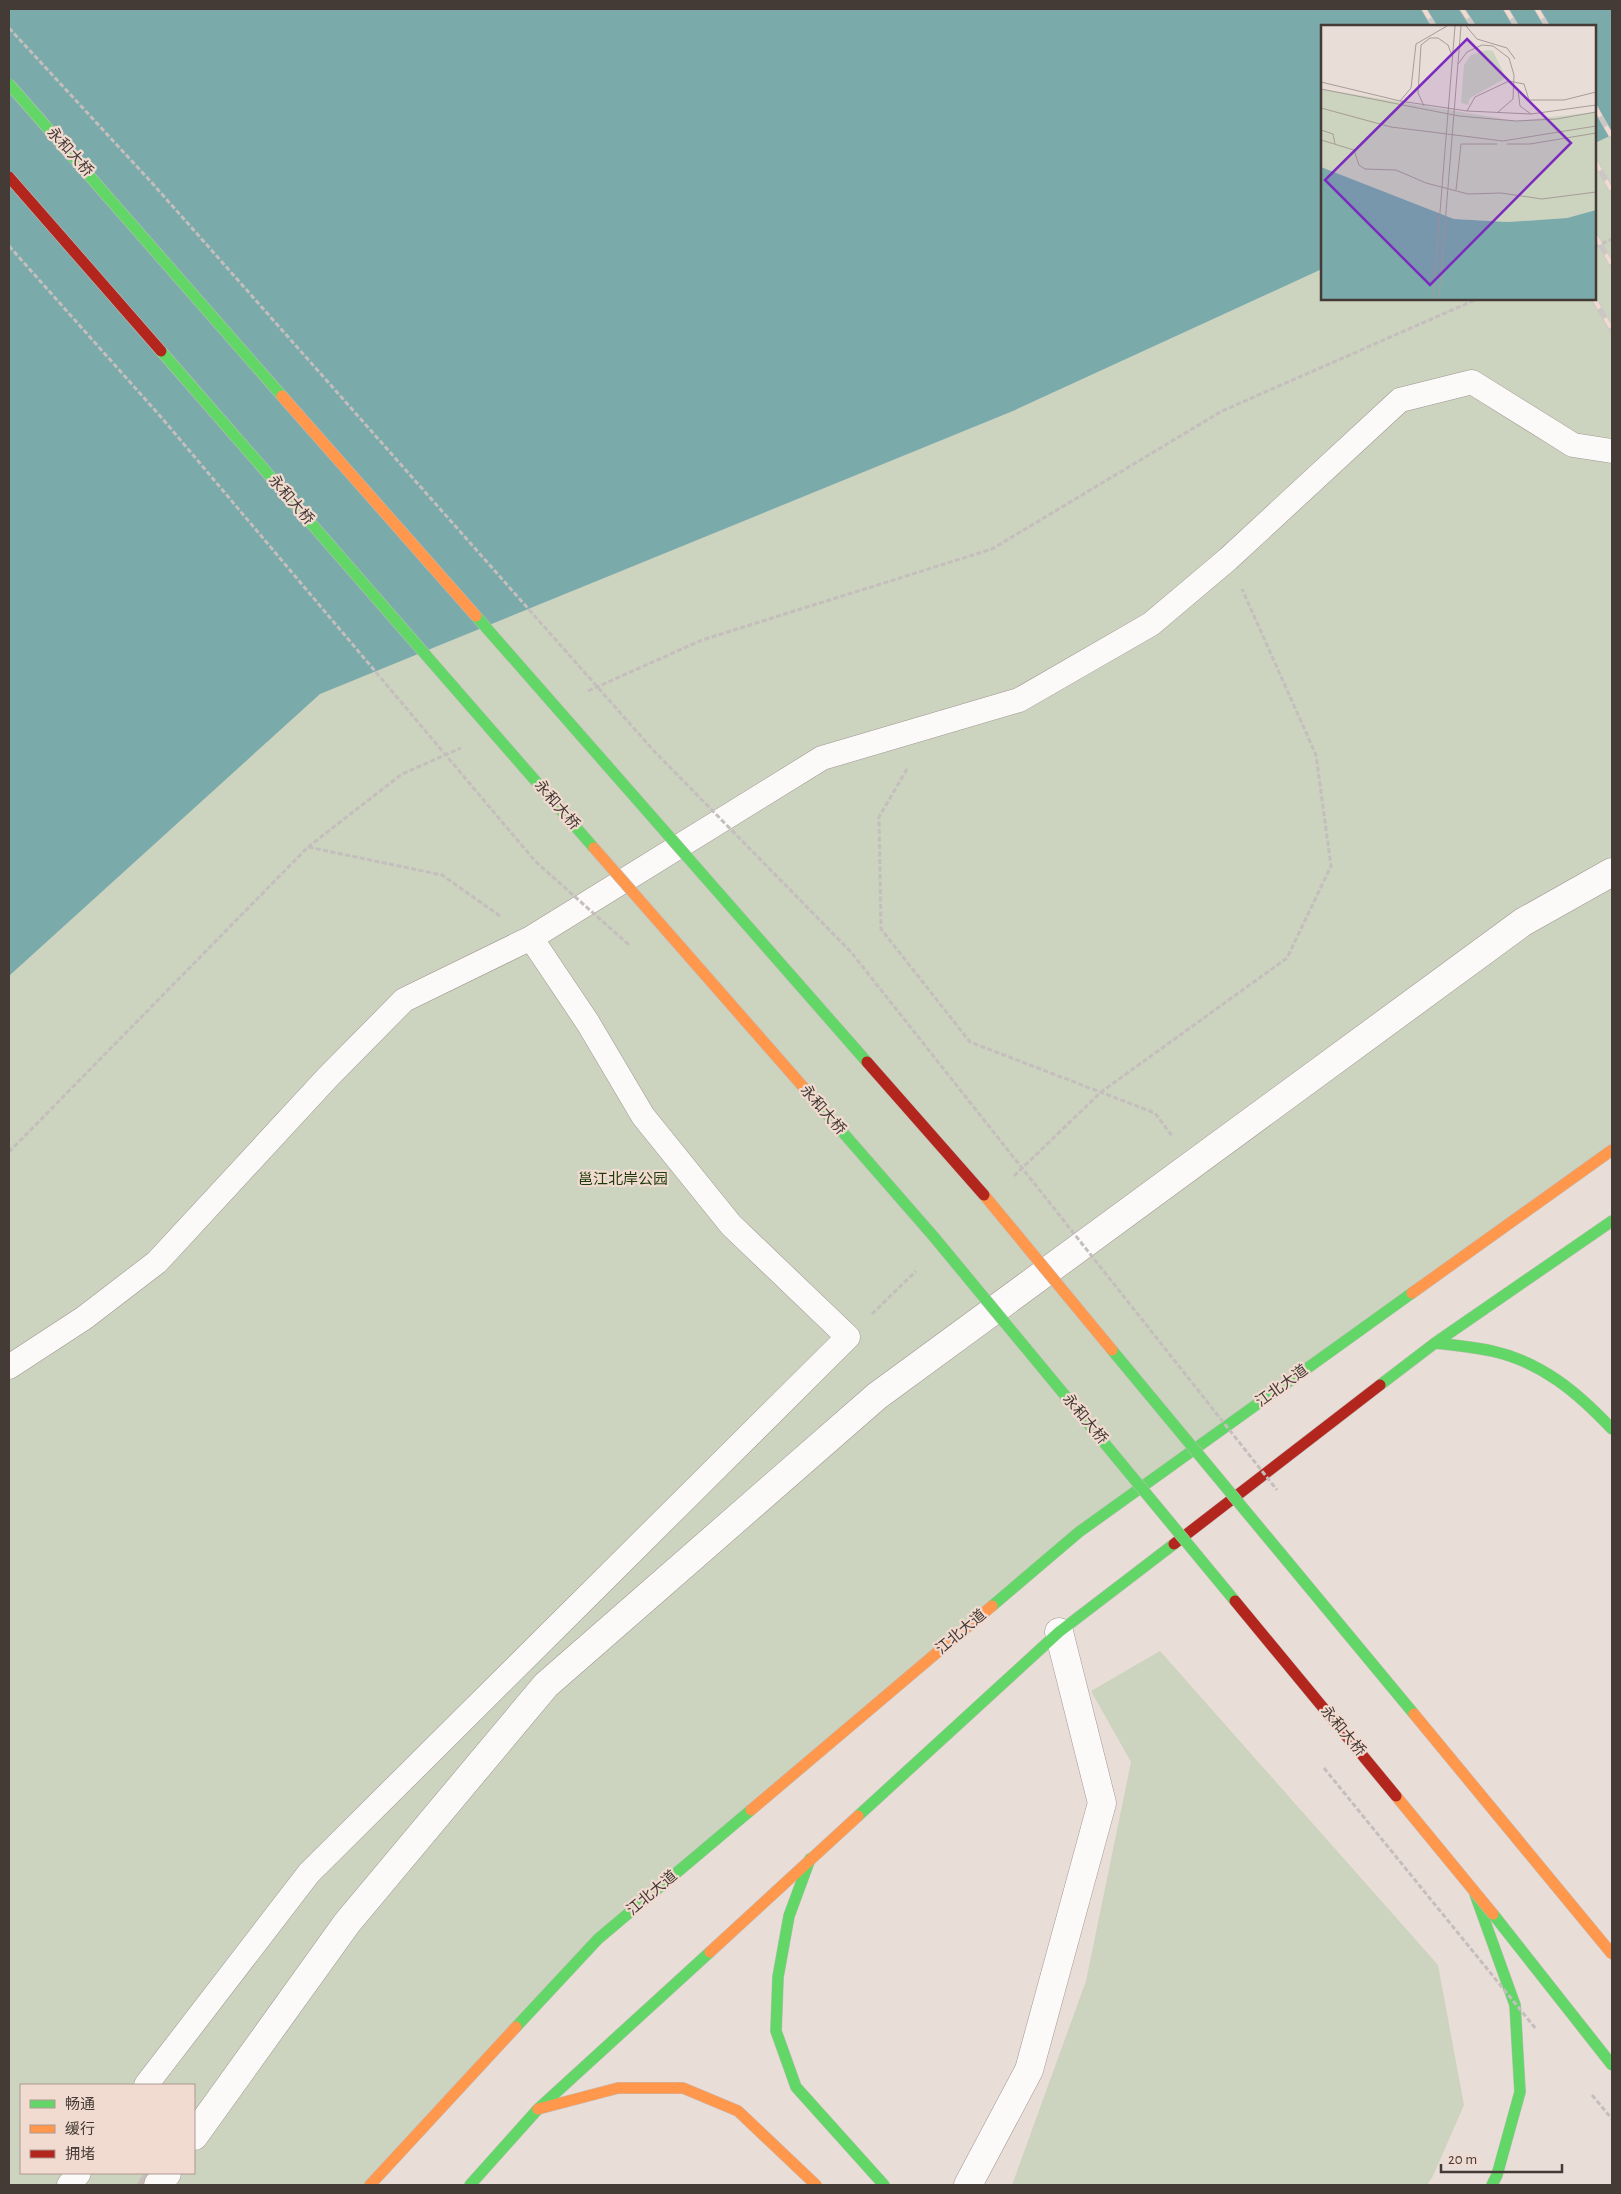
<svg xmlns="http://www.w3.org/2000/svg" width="1621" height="2194" font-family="'Alegreya Sans','Noto Sans SC',sans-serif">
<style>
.green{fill:#ccd3bf;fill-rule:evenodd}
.water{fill:#7aaaaa}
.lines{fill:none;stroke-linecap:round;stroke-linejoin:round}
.street-tunnel{stroke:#c8bdb7;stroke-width:28;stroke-dasharray:28 14;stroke-linecap:butt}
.lane-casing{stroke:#9f9691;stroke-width:25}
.street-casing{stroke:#9f9691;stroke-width:29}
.fast-casing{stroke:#c3bdba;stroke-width:12}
.slow-casing{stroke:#c3bdba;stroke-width:12}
.jam-casing{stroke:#c3bdba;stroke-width:12}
.path{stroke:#c4bebd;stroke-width:3;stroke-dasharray:5 2.5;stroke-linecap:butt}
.lane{stroke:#fcfaf9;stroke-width:24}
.street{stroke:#fcfaf9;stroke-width:28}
.fast{stroke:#63d668;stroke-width:11}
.slow{stroke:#ff974d;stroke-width:11}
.jam{stroke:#b3261e;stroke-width:11}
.rail-casing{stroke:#cac7c5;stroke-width:5.5}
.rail{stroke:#f1dacf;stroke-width:4;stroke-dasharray:11;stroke-linecap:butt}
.fast-bridge-casing{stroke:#c3bdba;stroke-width:12;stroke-linecap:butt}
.slow-bridge-casing{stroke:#c3bdba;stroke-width:12;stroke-linecap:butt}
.jam-bridge-casing{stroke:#c3bdba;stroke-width:12;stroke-linecap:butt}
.path-bridge{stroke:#c4bebd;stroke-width:3;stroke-dasharray:5 2.5;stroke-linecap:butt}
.fast-bridge{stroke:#63d668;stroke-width:11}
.slow-bridge{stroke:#ff974d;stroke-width:11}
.jam-bridge{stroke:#b3261e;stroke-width:11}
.labels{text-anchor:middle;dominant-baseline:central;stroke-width:4.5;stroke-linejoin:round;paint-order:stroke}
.street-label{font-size:15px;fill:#443b36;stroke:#f1dacf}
.park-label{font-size:15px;fill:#1e3c0b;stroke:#f1dacf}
.inset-road{fill:none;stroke:#a79c97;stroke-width:1}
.view{fill:#7b2cbf;fill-opacity:0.15;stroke:#7b2cbf;stroke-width:2.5}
.inset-edge{fill:none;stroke:#443b36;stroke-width:2.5}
</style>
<rect width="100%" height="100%" fill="#e9ddd7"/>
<path class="green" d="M1612,135V1150L1079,1532L598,1939L370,2185H9V976L319,694L1013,411L1322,269V299H1595V143ZM21,2085H194V2173H21Z
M1160,1651L1438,1965L1464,2105L1433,2176L1427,2185H1012L1086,1981L1131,1762L1091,1691Z"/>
<path class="water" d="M9,9H1612V135L1595,143V26H1322V269L1013,411L320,694L9,976Z"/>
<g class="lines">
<path class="street-tunnel" d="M144,2173L163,2185"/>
<g class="lane-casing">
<path id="lane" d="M9,1367L84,1318L157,1262L327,1078L404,1000L531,938L822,758L1019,700L1151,624L1228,559L1400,400L1472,382L1573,445L1612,451
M146,2085L309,1873L848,1337L731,1225L643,1116L588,1023L531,938
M69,2185L79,2173"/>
</g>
<g class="street-casing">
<path id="street" d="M194,2136L347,1923L546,1685L877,1396L1523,922L1612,872
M158,2185L167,2173
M968,2185L1029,2070L1102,1803L1059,1632"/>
</g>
<g class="fast-casing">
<path id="fast" d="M1435,1343C1454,1345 1473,1347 1492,1351C1542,1362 1578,1393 1612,1429
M1380,1385L1435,1343L1612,1221
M992,1606L1079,1532L1412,1293
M858,1816L1059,1632L1174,1544
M810,1859L789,1916L778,1977L776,2031L796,2087L884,2185
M1475,1894L1515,2005L1520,2092L1497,2175L1492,2185
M516,2027L598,1939L751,1810
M470,2185L538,2109L710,1952"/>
</g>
<g class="slow-casing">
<path id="slow" d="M1412,1293L1612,1150
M751,1810L992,1606
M710,1952L858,1816
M538,2109L618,2088H683L738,2111L816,2185
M370,2185L516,2027"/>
</g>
<g class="jam-casing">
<path id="jam" d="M1174,1544L1380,1385"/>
</g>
<path class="path" d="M1595,247L1612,239
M588,691L702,640L992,549L1222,411L1477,299
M907,769L879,817L881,929L970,1042L1155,1113L1172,1136
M308,847L402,774L461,748
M9,1152L308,847L442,875L500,916
M1014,1176L1101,1092L1287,958L1331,866L1316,755L1242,589
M872,1314L916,1271"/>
<use href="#lane" class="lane"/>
<use href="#street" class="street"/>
<use href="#fast" class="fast"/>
<use href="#slow" class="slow"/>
<use href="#jam" class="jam"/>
<g class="rail-casing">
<path id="rail" d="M1424,9L1434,26
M1462,9L1473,26
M1506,9L1516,26
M1537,9L1547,26
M1595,107L1612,137
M1595,161L1612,191
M1595,235L1612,265
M1594,299L1612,330"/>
</g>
<use href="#rail" class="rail"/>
<g class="fast-bridge-casing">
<path id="fast-bridge" d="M9,84L282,396
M161,351L594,848
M476,616L867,1062
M812,1097L934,1237L1235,1601
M1112,1350L1414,1714
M1493,1914L1612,2065"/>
</g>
<g class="slow-bridge-casing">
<path id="slow-bridge" d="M282,396L476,616
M594,848L812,1097
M984,1195L1112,1350
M1414,1714L1612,1954
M1396,1796L1493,1914"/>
</g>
<g class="jam-bridge-casing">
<path id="jam-bridge" d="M9,177L161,351
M867,1062L984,1195
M1235,1601L1396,1796"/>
</g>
<path class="path-bridge" d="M9,28L153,184L654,751L851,952L1277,1490
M9,246L161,417L535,861L629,945
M1324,1768L1536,2029
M1592,2095L1612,2119"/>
<use href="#fast-bridge" class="fast-bridge"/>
<use href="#slow-bridge" class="slow-bridge"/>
<use href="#jam-bridge" class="jam-bridge"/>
</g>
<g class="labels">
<g class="street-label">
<text transform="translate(70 152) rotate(48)">永和大桥</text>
<text transform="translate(291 500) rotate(49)">永和大桥</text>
<text transform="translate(557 805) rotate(49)">永和大桥</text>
<text transform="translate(823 1110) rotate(49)">永和大桥</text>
<text transform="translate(1282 1386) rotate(-36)">江北大道</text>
<text transform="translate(1085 1419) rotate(50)">永和大桥</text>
<text transform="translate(961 1632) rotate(-40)">江北大道</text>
<text transform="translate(1343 1731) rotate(50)">永和大桥</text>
<text transform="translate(652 1893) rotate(-40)">江北大道</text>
</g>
<g class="park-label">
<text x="623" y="1179">邕江北岸公园</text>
</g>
</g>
<g transform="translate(1321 25)">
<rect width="275" height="275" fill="#e9ddd7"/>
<path d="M166,25L172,26L185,53L149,73L147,80L140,78L143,40L150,30ZM0,64L195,96L275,87V185L246,193L187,197L133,194L0,142Z" fill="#ccd3bf"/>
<path d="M0,142L133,194L187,197L246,193L275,185V274H0Z" fill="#7aaaaa"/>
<path class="inset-road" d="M145,1L156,14L186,23L194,34M137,39L146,27L161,20L172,21L188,33L193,50L192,74L176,88M0,57L79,76L146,86L210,89L275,80M0,64L138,91L195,96L236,94L275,87M197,65L199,81L210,89M79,76L90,63L95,19L126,1M103,81L97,68L100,20L109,13H117L127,20L130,28M0,83L70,102L182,116L275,101M146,86L154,72L188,56L203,59L208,75H243L275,67M0,105L12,109L14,119M0,115L33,125L38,140L44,144L75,145L105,158L147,169L180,168L221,174L275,167M186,119H209L275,108M135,165L140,119H176M112,274L134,1M118,274L140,1"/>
<path class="view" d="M146,14L250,118L109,260L4,155Z"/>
<rect width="275" height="275" class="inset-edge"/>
</g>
<rect width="1621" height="2194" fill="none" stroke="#443b36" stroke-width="20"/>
<rect x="20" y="2084" width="175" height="90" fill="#f1dacf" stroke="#ac9a92"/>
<rect x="30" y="2100" width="25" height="8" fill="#63d668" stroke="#ac9a92"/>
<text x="65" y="2109" font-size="15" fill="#443b36">畅通</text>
<rect x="30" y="2125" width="25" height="8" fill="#ff974d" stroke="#ac9a92"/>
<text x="65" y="2134" font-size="15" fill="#443b36">缓行</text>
<rect x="30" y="2150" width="25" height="8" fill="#b3261e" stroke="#ac9a92"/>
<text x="65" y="2159" font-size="15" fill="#443b36">拥堵</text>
<path d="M1441 2164v8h121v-8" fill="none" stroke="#443b36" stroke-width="2.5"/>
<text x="1448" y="2164" font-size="15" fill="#443b36" stroke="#f1dacf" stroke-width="4" paint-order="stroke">20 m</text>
</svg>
